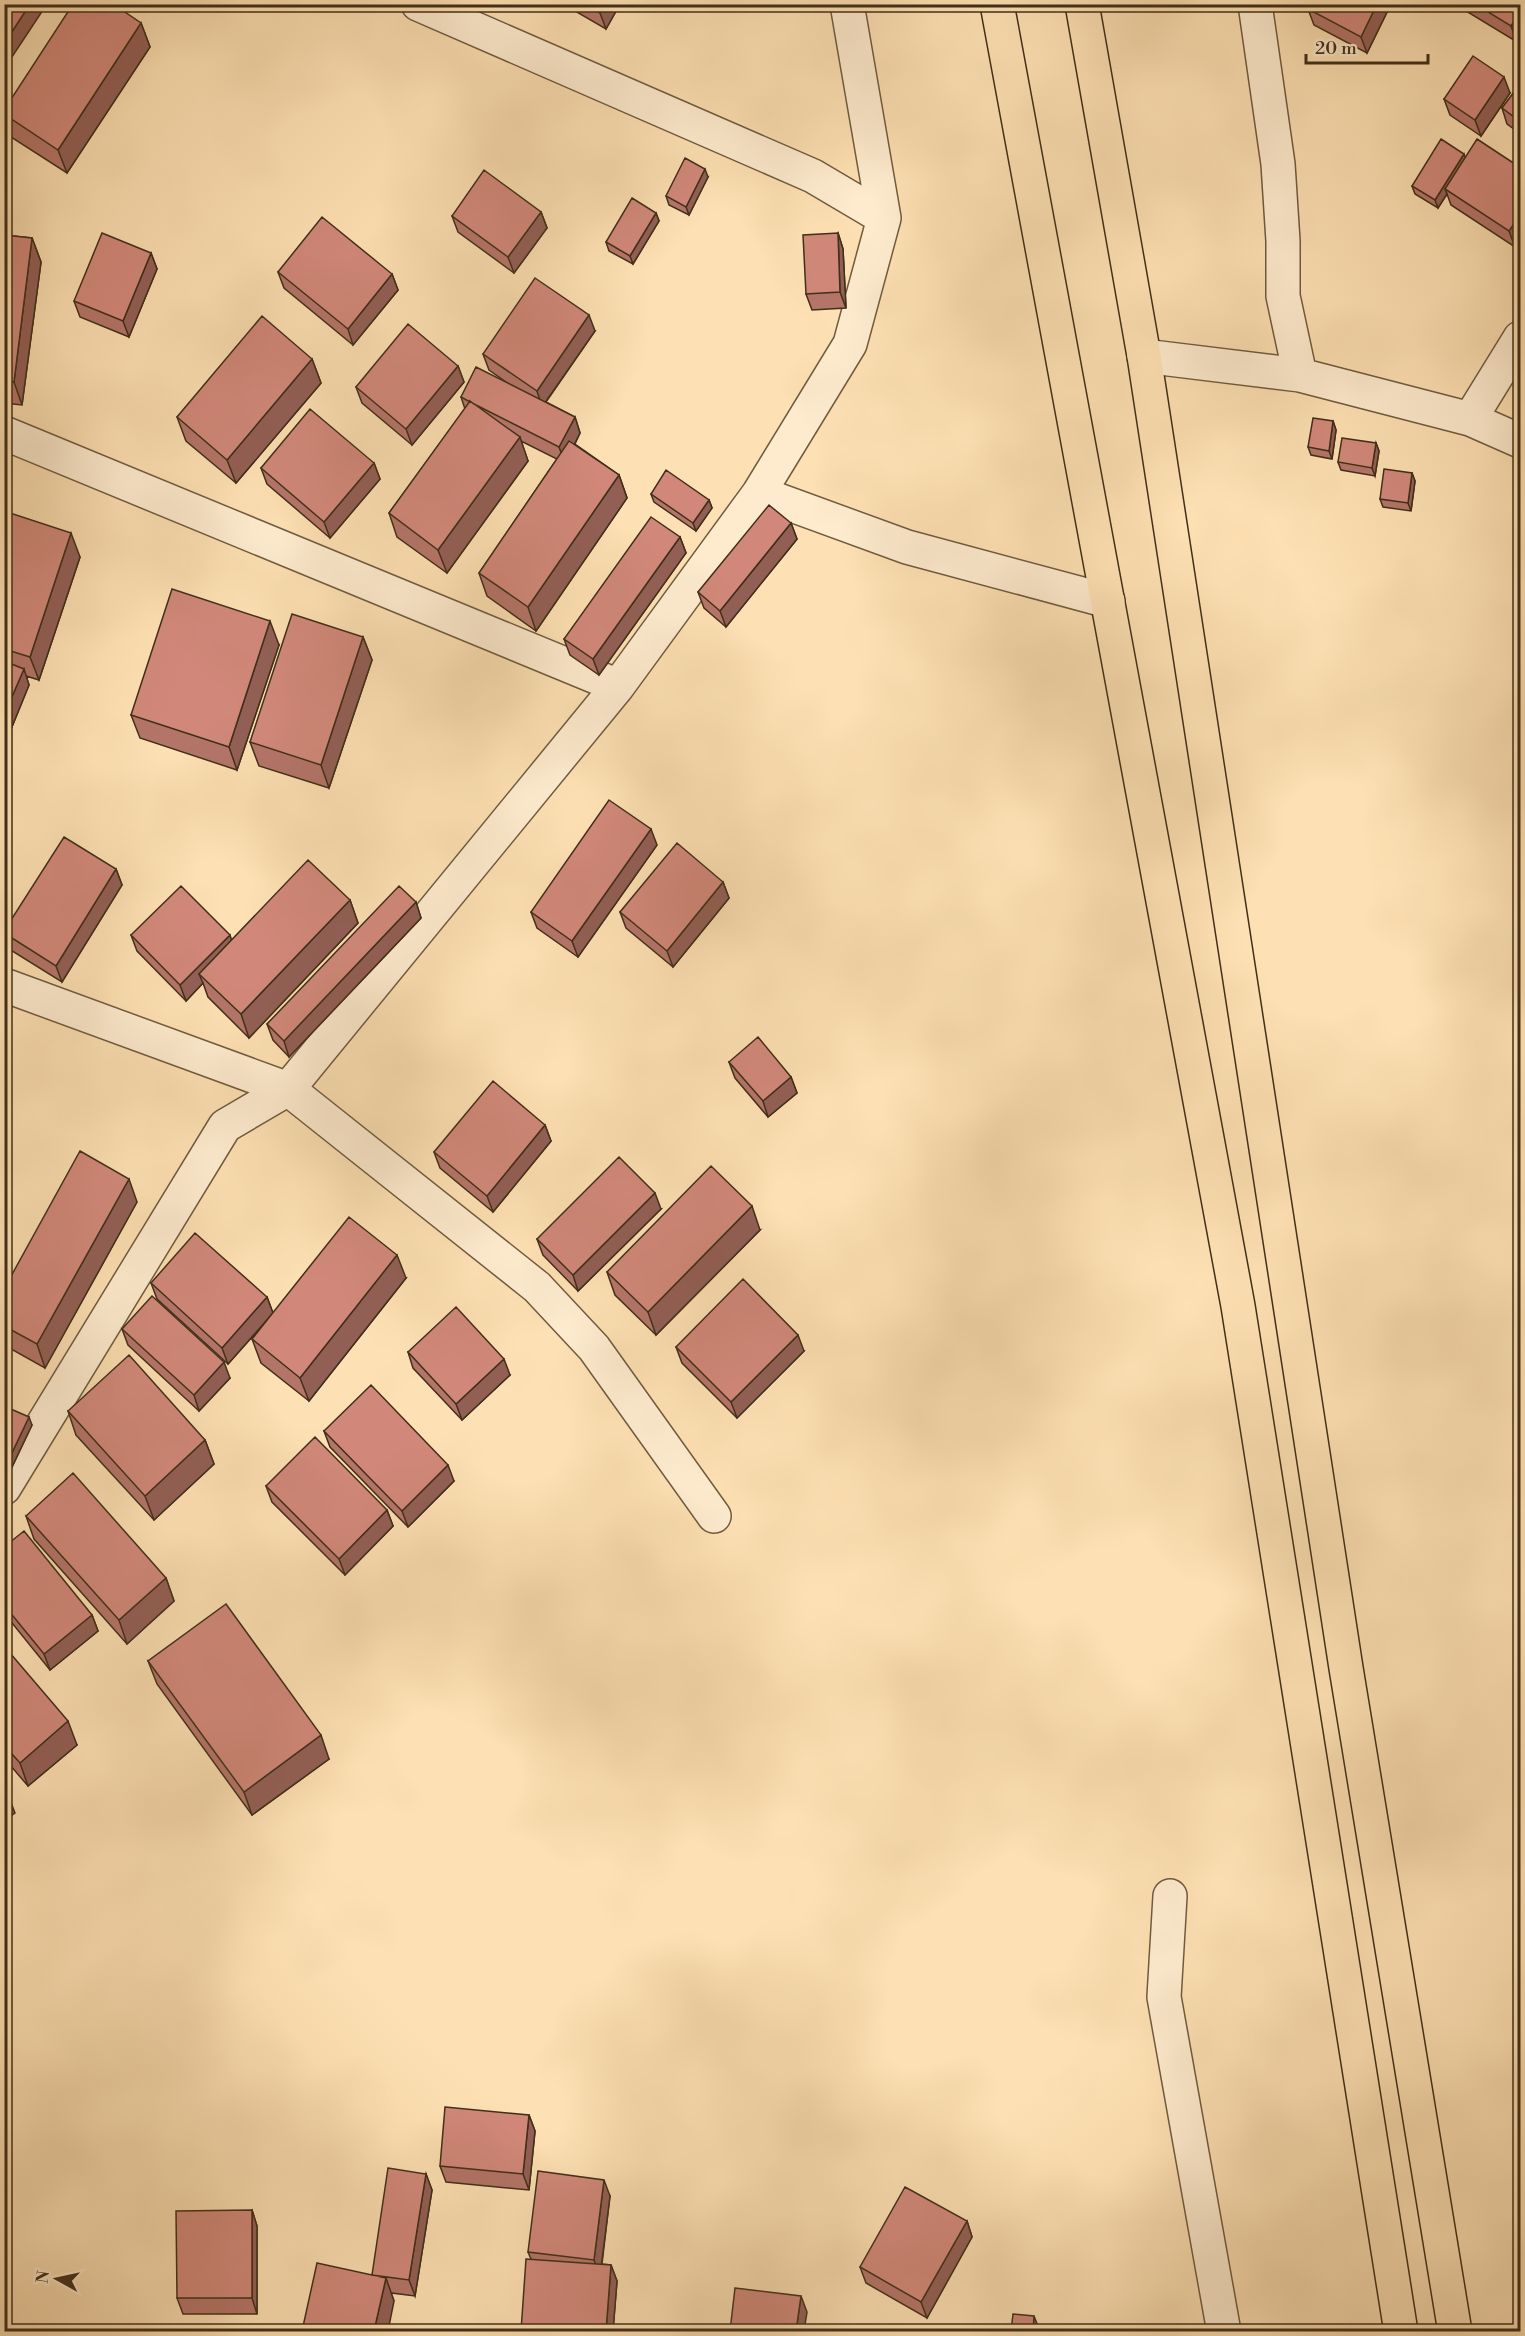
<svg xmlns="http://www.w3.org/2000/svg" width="1525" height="2336" font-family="'Libre Bodoni',serif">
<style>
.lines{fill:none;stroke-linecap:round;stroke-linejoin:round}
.minor-casing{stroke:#705b3f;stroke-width:36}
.highway-casing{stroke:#412f18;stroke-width:36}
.minor{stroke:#feebce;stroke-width:33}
.highway{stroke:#fde0b3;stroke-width:33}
.wall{fill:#b47569;stroke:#412f18;stroke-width:1.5}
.shaded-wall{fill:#925f55;stroke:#412f18;stroke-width:1.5}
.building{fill:#d1887a;stroke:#412f18;stroke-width:1.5}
</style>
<rect width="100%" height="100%" fill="#fde0b3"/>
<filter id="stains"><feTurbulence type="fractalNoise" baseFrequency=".00333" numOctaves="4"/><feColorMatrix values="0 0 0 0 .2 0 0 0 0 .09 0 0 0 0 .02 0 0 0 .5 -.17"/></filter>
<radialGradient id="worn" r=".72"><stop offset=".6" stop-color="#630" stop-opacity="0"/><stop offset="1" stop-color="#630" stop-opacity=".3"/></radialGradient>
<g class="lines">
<g class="minor-casing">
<path id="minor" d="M418,4L813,176L884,218
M1255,4L1278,164L1283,241V296L1300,375
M1144,356L1300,375L1470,419L1520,441
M1470,419L1520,338
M4,433L618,686
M759,493L907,547L1108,601
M4,985L288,1089L537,1287L594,1348L714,1516
M4,1488L225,1126L288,1089L618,686L759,493L850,344L884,218L847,4
M1170,1896L1164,1997L1224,2332"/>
</g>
<g class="highway-casing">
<path id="highway" d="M997,4L1238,1306L1401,2332
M1082,4L1144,356L1346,1668L1455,2332"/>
</g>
<use href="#minor" class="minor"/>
<use href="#highway" class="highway"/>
</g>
<path class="wall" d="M563,4H620L606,29Z
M1311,4H1391L1367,53L1314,25L1308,9Z
M1463,4H1521V36L1517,42L1466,11Z
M141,23L150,47L67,173L11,137L4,118V110Z
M1521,83V134L1507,124L1502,108Z
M1510,93L1481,136L1450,115L1444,99Z
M1465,158L1521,168V239L1515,247L1451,205L1447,194L1438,208L1415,194L1412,186Z
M708,177L689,215L669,205L666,196Z
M541,212L547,228L514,273L458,232L452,216Z
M656,213L659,221L633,264L609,251L606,242Z
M838,233L843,249L846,308L812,310L806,294Z
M4,235L32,238L41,262L22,405L4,403Z
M151,253L157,269L129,337L80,317L74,301Z
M278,272L392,274L398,290L353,345L284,288Z
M595,331L546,402L575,417L580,433L575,444L619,475L627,498L536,631L487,596L479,573L557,459L521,441L528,461L447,573L397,537L389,513L465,409L461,397L506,382L489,370L483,354Z
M312,359L321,383L236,483L186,441L177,417Z
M458,366L464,382L412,445L362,403L356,387Z
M1333,421L1336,430L1332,459L1311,455L1308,447Z
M1376,443L1379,451L1375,476L1341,470L1338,462Z
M374,463L380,479L330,538L267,484L261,468Z
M1412,473L1415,481L1411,511L1383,507L1380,499Z
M651,494L709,500L712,508L696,531L654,502Z
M4,518L80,557L39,680L26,676L29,685L5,744Z
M791,523L797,539L726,627L704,608L698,592Z
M680,537L686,553L599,675L570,655L564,639Z
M363,637L372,660L329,788L259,766L250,742Z
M279,645L237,770L140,738L131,715Z
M657,845L578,957L537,928L531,912Z
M116,869L122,885L62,982L9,949L4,935V931Z
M723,882L729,898L673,967L626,928L620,912Z
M350,900L358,923L249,1038L208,997L203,983L186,1001L137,951L131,935L231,940Z
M416,902L421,918L289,1057L273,1040L267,1024Z
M729,1062L791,1077L797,1093L768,1117L735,1078Z
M545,1125L551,1141L493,1212L440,1168L434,1152Z
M137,1202L45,1368L4,1345V1289Z
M661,1209L578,1291L543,1255L537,1239Z
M760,1230L656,1335L615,1295L607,1272Z
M406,1278L309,1401L261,1363L252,1339L268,1319L228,1364L157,1299L151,1283L267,1297L273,1313Z
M122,1329L230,1378L199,1411L128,1345Z
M676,1347L804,1351L737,1418L682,1363Z
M408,1352L510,1375L462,1420L413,1368Z
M4,1406L32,1425L12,1467L4,1463Z
M68,1411L205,1440L214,1464L154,1520L76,1435Z
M324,1431L454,1481L408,1527L330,1447Z
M266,1486L387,1510L393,1526L345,1575L272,1502Z
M26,1516L166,1578L174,1601L127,1644L34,1539Z
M4,1547L92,1615L98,1631L50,1670L4,1613Z
M4,1646L77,1745L28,1786L4,1758Z
M148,1661L329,1759L252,1815L157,1684Z
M529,2115L535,2131L529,2190L446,2182L440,2166Z
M426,2174L432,2190L415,2296L391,2293L394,2301L372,2275Z
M610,2196L602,2264L611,2265L617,2281L613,2331H521L531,2259L528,2252Z
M252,2210L257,2226V2314H183L177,2298Z
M967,2221L972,2237L927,2318L866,2283L860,2267Z"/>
<path class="shaded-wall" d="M30,4H47L4,69V44Z
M605,4H620L606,29L600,13Z
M1377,4H1391L1367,53L1361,37Z
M1521,11V36L1517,42L1511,26Z
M141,23L150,47L67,173L58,150Z
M1504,77L1510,93L1481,136L1475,120Z
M1464,154L1467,162L1445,189L1447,194L1438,208L1435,200Z
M705,169L708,177L689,215L686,207Z
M541,212L547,228L514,273L508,257Z
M656,213L659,221L633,264L630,256Z
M1521,214V239L1515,247L1509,231Z
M838,233L843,249L846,308L840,292Z
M32,238L41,262L22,405L14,382Z
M151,253L157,269L129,337L123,321Z
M392,274L398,290L353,345L348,329Z
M589,315L595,331L542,407L537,391Z
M312,359L321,383L236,483L227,460Z
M458,366L464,382L412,445L406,429Z
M575,417L580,433L565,463L559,447Z
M1333,421L1336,430L1332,459L1329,451Z
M520,437L528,461L447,573L438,550Z
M1376,443L1379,451L1375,476L1372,468Z
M374,463L380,479L330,538L324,522Z
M1412,473L1415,481L1411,511L1408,503Z
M619,475L627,498L536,631L528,607Z
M709,500L712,508L696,531L693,523Z
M791,523L797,539L726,627L720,611Z
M71,533L80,557L39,680L30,657Z
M680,537L686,553L599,675L593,659Z
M270,621L279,645L237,770L229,747Z
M363,637L372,660L329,788L321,765Z
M24,669L29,685L5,744L4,715Z
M651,829L657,845L578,957L572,941Z
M116,869L122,885L62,982L56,966Z
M723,882L729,898L673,967L667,951Z
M350,900L358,923L249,1038L241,1014Z
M416,902L421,918L289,1057L284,1041Z
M230,935L235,951L199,974L203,983L186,1001L180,985Z
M791,1077L797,1093L768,1117L763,1101Z
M545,1125L551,1141L493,1212L487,1196Z
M129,1179L137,1202L45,1368L37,1344Z
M655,1193L661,1209L578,1291L573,1275Z
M752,1206L760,1230L656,1335L648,1312Z
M397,1255L406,1278L309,1401L300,1378Z
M267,1297L273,1313L228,1364L222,1348Z
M798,1335L804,1351L737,1418L731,1402Z
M504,1359L510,1375L462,1420L456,1404Z
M224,1362L230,1378L199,1411L194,1395Z
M29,1417L32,1425L12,1467L9,1459Z
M205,1440L214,1464L154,1520L145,1496Z
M448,1465L454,1481L408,1527L402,1511Z
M387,1510L393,1526L345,1575L339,1559Z
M166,1578L174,1601L127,1644L119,1620Z
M92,1615L98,1631L50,1670L44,1654Z
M68,1721L77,1745L28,1786L20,1763Z
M321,1735L329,1759L252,1815L244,1792Z
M6,1790L15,1813L4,1821V1791Z
M529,2115L535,2131L529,2190L523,2174Z
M426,2174L432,2190L415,2296L409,2280Z
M604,2180L610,2196L600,2276L594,2260Z
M252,2210L257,2226V2314L252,2298Z
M967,2221L972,2237L927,2318L921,2302Z
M611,2265L617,2281L613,2331H606Z
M386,2278L394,2301L388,2331H374Z
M801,2296L807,2312L804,2331H796Z
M1034,2316L1040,2331H1033Z"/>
<path class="building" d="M4,4H30L4,44Z
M73,4H113L141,23L58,150L4,114V110Z
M585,4H605L600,13Z
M1311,4H1377L1361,37L1308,9Z
M1475,4H1521V11L1511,26Z
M1473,56L1504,77L1475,120L1444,99Z
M1521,83V122L1502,108Z
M1441,139L1464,154L1435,200L1412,186Z
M1477,139L1521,168V214L1509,231L1445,189Z
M685,158L705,169L686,207L666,196Z
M484,170L541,212L508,257L452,216Z
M632,198L656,213L630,256L606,242Z
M322,217L392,274L348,329L278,272Z
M102,233L151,253L123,321L74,301Z
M838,233L840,292L806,294L803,235Z
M4,235L32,238L14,382L4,381Z
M535,278L589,315L537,391L483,354Z
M262,316L312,359L227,460L177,417Z
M408,324L458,366L406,429L356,387Z
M476,367L575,417L559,447L474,404L470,401V402L461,397Z
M470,401L520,437L438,550L389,513Z
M310,409L374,463L324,522L261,468Z
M1313,418L1333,421L1329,451L1308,447Z
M1342,438L1376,443L1372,468L1338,462Z
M569,441L619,475L528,607L479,573Z
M1384,469L1412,473L1408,503L1380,499Z
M666,470L709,500L693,523L651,494Z
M769,505L791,523L720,611L698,592Z
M7,512L71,533L30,657L4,649V518Z
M651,517L680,537L593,659L564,639Z
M172,589L270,621L229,747L131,715Z
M292,614L363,637L321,765L250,742Z
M4,661L24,669L4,715Z
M609,800L651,829L572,941L531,912Z
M64,837L116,869L56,966L4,933V931Z
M677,843L723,882L667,951L620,912Z
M308,860L350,900L241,1014L199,974Z
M181,886L230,935L180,985L131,935Z
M399,886L416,902L284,1041L267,1024Z
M758,1037L791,1077L763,1101L729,1062Z
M493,1081L545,1125L487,1196L434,1152Z
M80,1151L129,1179L37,1344L4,1326V1289Z
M619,1157L655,1193L573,1275L537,1239Z
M711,1166L752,1206L648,1312L607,1272Z
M349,1217L397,1255L300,1378L252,1339Z
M195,1233L267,1297L222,1348L151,1283Z
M743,1279L798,1335L731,1402L676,1347Z
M152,1296L224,1362L194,1395L122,1329Z
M456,1307L504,1359L456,1404L408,1352Z
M129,1355L205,1440L145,1496L68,1411Z
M371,1385L448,1465L402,1511L324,1431Z
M4,1406L29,1417L9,1459L4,1457Z
M315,1437L387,1510L339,1559L266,1486Z
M73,1473L166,1578L119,1620L26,1516Z
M24,1531L92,1615L44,1654L4,1605V1547Z
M226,1604L321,1735L244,1792L148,1661Z
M4,1646L68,1721L20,1763L4,1745Z
M445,2107L529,2115L523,2174L440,2166Z
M388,2168L426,2174L409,2280L372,2275Z
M538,2171L604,2180L594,2260L528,2252Z
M905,2187L967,2221L921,2302L860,2267Z
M252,2210V2298H177L176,2211Z
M526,2259L611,2265L606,2331H521Z
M317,2263L386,2278L374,2331H302Z
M735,2288L801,2296L796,2331H730Z
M1013,2314L1034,2316L1033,2331H1011Z"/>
<rect width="1525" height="2336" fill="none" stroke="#fde0b3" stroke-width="24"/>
<rect x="6" y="6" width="1513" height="2324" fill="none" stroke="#412f18" stroke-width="3"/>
<rect x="12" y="12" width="1501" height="2312" fill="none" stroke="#412f18" stroke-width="1.5"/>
<g transform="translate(57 2279) rotate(278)" stroke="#feebce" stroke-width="4.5" paint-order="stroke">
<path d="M0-4.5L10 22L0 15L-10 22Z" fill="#412f18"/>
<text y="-9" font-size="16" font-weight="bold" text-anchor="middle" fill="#412f18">N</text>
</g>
<path d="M1306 54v9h122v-9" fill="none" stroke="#412f18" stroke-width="3"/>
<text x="1315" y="54" font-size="18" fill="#412f18" stroke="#feebce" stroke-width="4.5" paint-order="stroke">20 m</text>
<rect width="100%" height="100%" filter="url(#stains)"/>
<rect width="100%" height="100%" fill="url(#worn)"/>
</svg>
